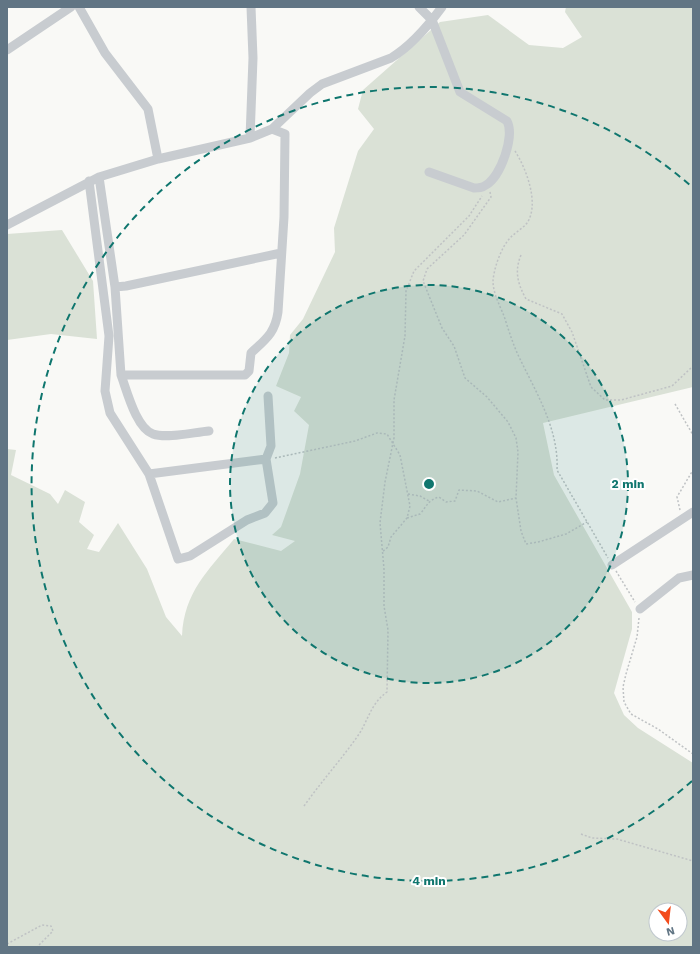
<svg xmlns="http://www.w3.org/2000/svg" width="700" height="954" font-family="'Work Sans',sans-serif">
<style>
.green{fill:#dae1d6;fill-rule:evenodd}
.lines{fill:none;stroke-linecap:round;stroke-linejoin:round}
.path{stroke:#bfc2c4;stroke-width:1.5;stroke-dasharray:2 2;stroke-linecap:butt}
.minor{stroke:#c8ccd0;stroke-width:9}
.ring{fill:none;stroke:#0f766e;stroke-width:2;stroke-dasharray:7 5}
.centre{fill:#0f766e;stroke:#fff;stroke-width:2}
.ring-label{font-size:12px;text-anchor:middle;font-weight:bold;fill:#0f766e;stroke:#fff;stroke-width:4;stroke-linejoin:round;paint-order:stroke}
</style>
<rect width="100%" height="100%" fill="#f9f9f6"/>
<path class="green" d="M566,7H693V387L543,423L554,475L632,612V629L614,693L624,715L638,728L693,763V947H7V449L16,450L11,475L50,494L58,504L65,490L85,502L79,522L94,535L87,549L99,552L118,523L147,569L166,617L182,636C184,592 208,571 234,539L281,551L295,541L272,535L281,527L300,474L309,425L294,411L301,397L276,386L289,353L290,335L303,319L335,252L334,228L358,151L374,129L358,109L363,90L440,22L488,15L529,45L563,48L582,37L565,12ZM656,910H680V934H656Z
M62,230L93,281L97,339L51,334L7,340V234Z"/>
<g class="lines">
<path class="path" d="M515,151C526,168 540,204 527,223C523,228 516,232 511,237C501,247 494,268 493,281C493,293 500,306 504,316C509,331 513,345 520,359C537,394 559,430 557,470L608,558
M490,192L491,197L464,235L427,269L423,281L442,328L454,346L465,378L487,397L508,422L516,438L518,452L516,498L521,531L526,544L538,542L566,534L587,522
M521,255C514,272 518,284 526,299L562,314L572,332L591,387L605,400H621L672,386L693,366
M693,290V303
M675,404L693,435
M275,458L355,441L377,433L387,434L400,455L410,506L407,518L391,537L388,547L382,552
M408,494L420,496L429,501
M680,510L677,497L693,470
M407,518L420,514C427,506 428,500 439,497L446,502L455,501L459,490L477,491L498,502L516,498
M616,571L635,602
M639,618L637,637L626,674L623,687L624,702L631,714L658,729L693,754
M304,806C321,782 340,761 357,737C368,722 370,704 387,692L388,630L384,606V569L380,523L385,482L394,438V400L405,336L406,291L414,271L469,216L482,196
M581,834L592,838L617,839L693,861
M7,944L42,925L51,926L53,931L37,947"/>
<path class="minor" d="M79,7L105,53L148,109L158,159
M419,7L432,20L460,92L507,121C515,136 501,176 486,185C482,188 479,188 474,188L429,172
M7,50L71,7
M250,138L272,129L310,93L322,84L391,58C411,46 428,26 442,7
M99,177L115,287L121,375H245L249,371L251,353C266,339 275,333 278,312L284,217L285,134L272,129
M89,181L109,336L105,391L110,413L149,474L178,559L190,556L247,520L265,513L273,503L266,459L149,474
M7,225L99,177L158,159L250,138L253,58L251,7
M115,287L126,286L281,253
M121,375C127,391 136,428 153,434C167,439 195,432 209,431
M266,459L271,446L268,396
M612,565L693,512
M640,609L679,578L693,575"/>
</g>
<circle cx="429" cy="484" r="199" fill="#0f766e" fill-opacity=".12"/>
<g class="ring">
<circle cx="429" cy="484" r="199"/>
<path d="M692 781A397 397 0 1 1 692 187"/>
</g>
<circle cx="429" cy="484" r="6" class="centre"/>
<g class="ring-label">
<text x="628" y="488">2 min</text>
<text x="429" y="885">4 min</text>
</g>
<rect width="700" height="954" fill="none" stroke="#617584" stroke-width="16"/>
<g transform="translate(668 922) rotate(165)"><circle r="19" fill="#ffffff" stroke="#c0c8ce"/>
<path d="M0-3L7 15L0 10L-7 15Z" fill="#f34b1b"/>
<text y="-6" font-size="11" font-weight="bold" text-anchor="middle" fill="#617584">N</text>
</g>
</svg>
